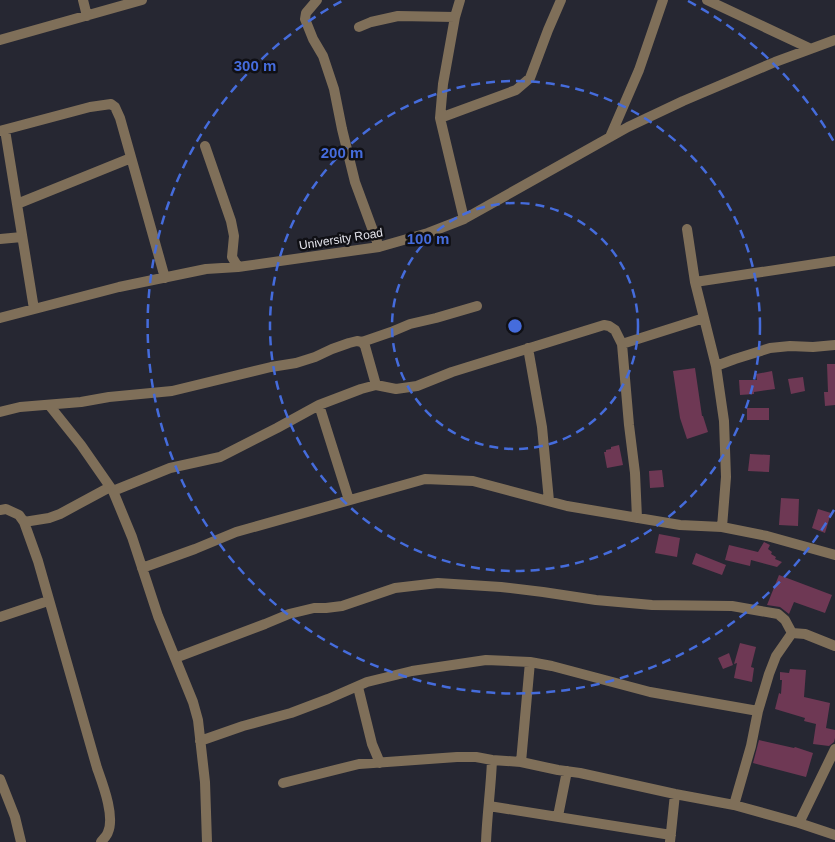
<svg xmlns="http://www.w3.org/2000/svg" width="835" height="842" font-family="Helvetica,sans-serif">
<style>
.building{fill:#6e3854}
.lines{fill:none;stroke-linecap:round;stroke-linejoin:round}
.minor{stroke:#7f6f59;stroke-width:10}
.ring{fill:none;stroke:#456cdc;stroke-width:2.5;stroke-dasharray:9 6}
.labels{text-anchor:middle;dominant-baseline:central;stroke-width:5;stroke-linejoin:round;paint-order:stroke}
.street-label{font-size:12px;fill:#e3e3eb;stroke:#101015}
.centre{fill:#456cdc;stroke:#101015;stroke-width:2.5}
.ring-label{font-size:15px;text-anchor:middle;font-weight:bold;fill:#456cdc;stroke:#101015;stroke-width:5;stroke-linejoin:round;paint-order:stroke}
</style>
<rect width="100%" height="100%" fill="#262732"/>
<path class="building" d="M827,364H835V405L825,406L824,392H828Z
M695,368L702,416H703L708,432L687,439L680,418L673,371Z
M772,371L775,389L754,392V394L740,395L739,380H757L756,374Z
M803,377L805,391L791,394L788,379Z
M747,408H769V420H747Z
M619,445L623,465L607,468L604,452H606V450L611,449V447Z
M750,454L770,455L769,472L748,471Z
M662,470L664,487L650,488L649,471Z
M781,498L799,499L798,526L779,525Z
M818,509L831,513L825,533L812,528Z
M659,534L680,538L677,557L655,553Z
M764,542L770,545L768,549L772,552L771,554L776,557L775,559L782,562L777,567L751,560L750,566L725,560L729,545L758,552Z
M696,553L726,565L722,575L692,564Z
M779,575L832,595L825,613L794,602L789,614L780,607L767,605Z
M740,643L756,647L751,667L754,668L752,682L734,678L737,663L734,664Z
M729,653L733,665L723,669L718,658Z
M790,669L806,670L804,697L830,703L826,728L835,730V738L834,742L829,746L813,744L816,724L804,721L805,718L775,709L779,693L781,694L782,680H780V672L789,673Z
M759,740L794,748L795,747L813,753L806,777L753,763Z"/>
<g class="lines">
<path class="minor" d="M83,0L87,16
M317,0L306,13L305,19L313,39L323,56L334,89L342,129L355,182L379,247
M707,0L809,48
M359,27L371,22L398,16L455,17
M0,40L142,0
M440,118L516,90L530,78L548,30L561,0
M5,130L34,309
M0,131L90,107L111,104L115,107L120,118L165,278
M610,137L639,70L663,0
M205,146L231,221L234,236L232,257L238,267
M17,204L131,158
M464,219L628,127L683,101L775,62L835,40
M687,229L695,282L716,366L724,421L726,477L722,527
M0,239L22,237
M695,282L835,261
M0,318L119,287L206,269L238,267L379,247L428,233L464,219L440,118L443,84L455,17L460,0
M362,342L365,346L376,385
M622,344L704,318
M528,348L542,427L549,501
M716,366L735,359L770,348L790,346L813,347L835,345
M49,405L81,445L113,491
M319,405L349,500
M0,412L20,407L81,402L109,397L172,391L271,367L296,363L315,357L332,349L349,343L357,341L362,342L391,332L410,324L436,318L477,306
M0,510L6,509L19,515L24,522L38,561L97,768C103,785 115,816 108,832C107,836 103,839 101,842
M24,522L49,518L60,514L110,487
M142,568L195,549L236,532L425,479L473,481L567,506L680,525L722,527L767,536L835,555
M0,617L48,601
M792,633L805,634L835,646
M175,658L265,624L289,614L314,608H326L342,606L395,588L438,583L501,587L543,592L596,600L652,605L732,606L778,614L785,620L792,633
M358,687L372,744L380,763
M200,741L243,726L291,713L328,699L367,682L412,671L486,660L530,662L552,666L650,692L758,711
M521,762L530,662
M0,779L15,817L21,842
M283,783L359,764L457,757H476L492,760L521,762L558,770L580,773L675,794L734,805L799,823L835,835
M734,805L751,746L758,711L769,674L776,656L792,633
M489,806L671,835
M558,816L567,771
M799,823L835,749
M207,842L205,782L198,720L193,702L158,616L132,537L113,491L170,468L220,457L277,428L319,405L361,389L376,385L396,389L417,386L452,372L604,325L609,326L615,330L622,344L629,425L635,473L637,518
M486,842C487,815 491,787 492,760
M670,842L675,794"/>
</g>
<g class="ring">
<circle cx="515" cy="326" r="123"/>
<circle cx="515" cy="326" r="245"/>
<path d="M834 510A368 368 0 1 1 342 1M688 1A368 368 0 0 1 834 142"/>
</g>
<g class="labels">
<g class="street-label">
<text transform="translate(341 239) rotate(-9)">University Road</text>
</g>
</g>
<circle cx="515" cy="326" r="8" class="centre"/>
<g class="ring-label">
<text x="255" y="71">300 m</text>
<text x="342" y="158">200 m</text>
<text x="428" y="244">100 m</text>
</g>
</svg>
